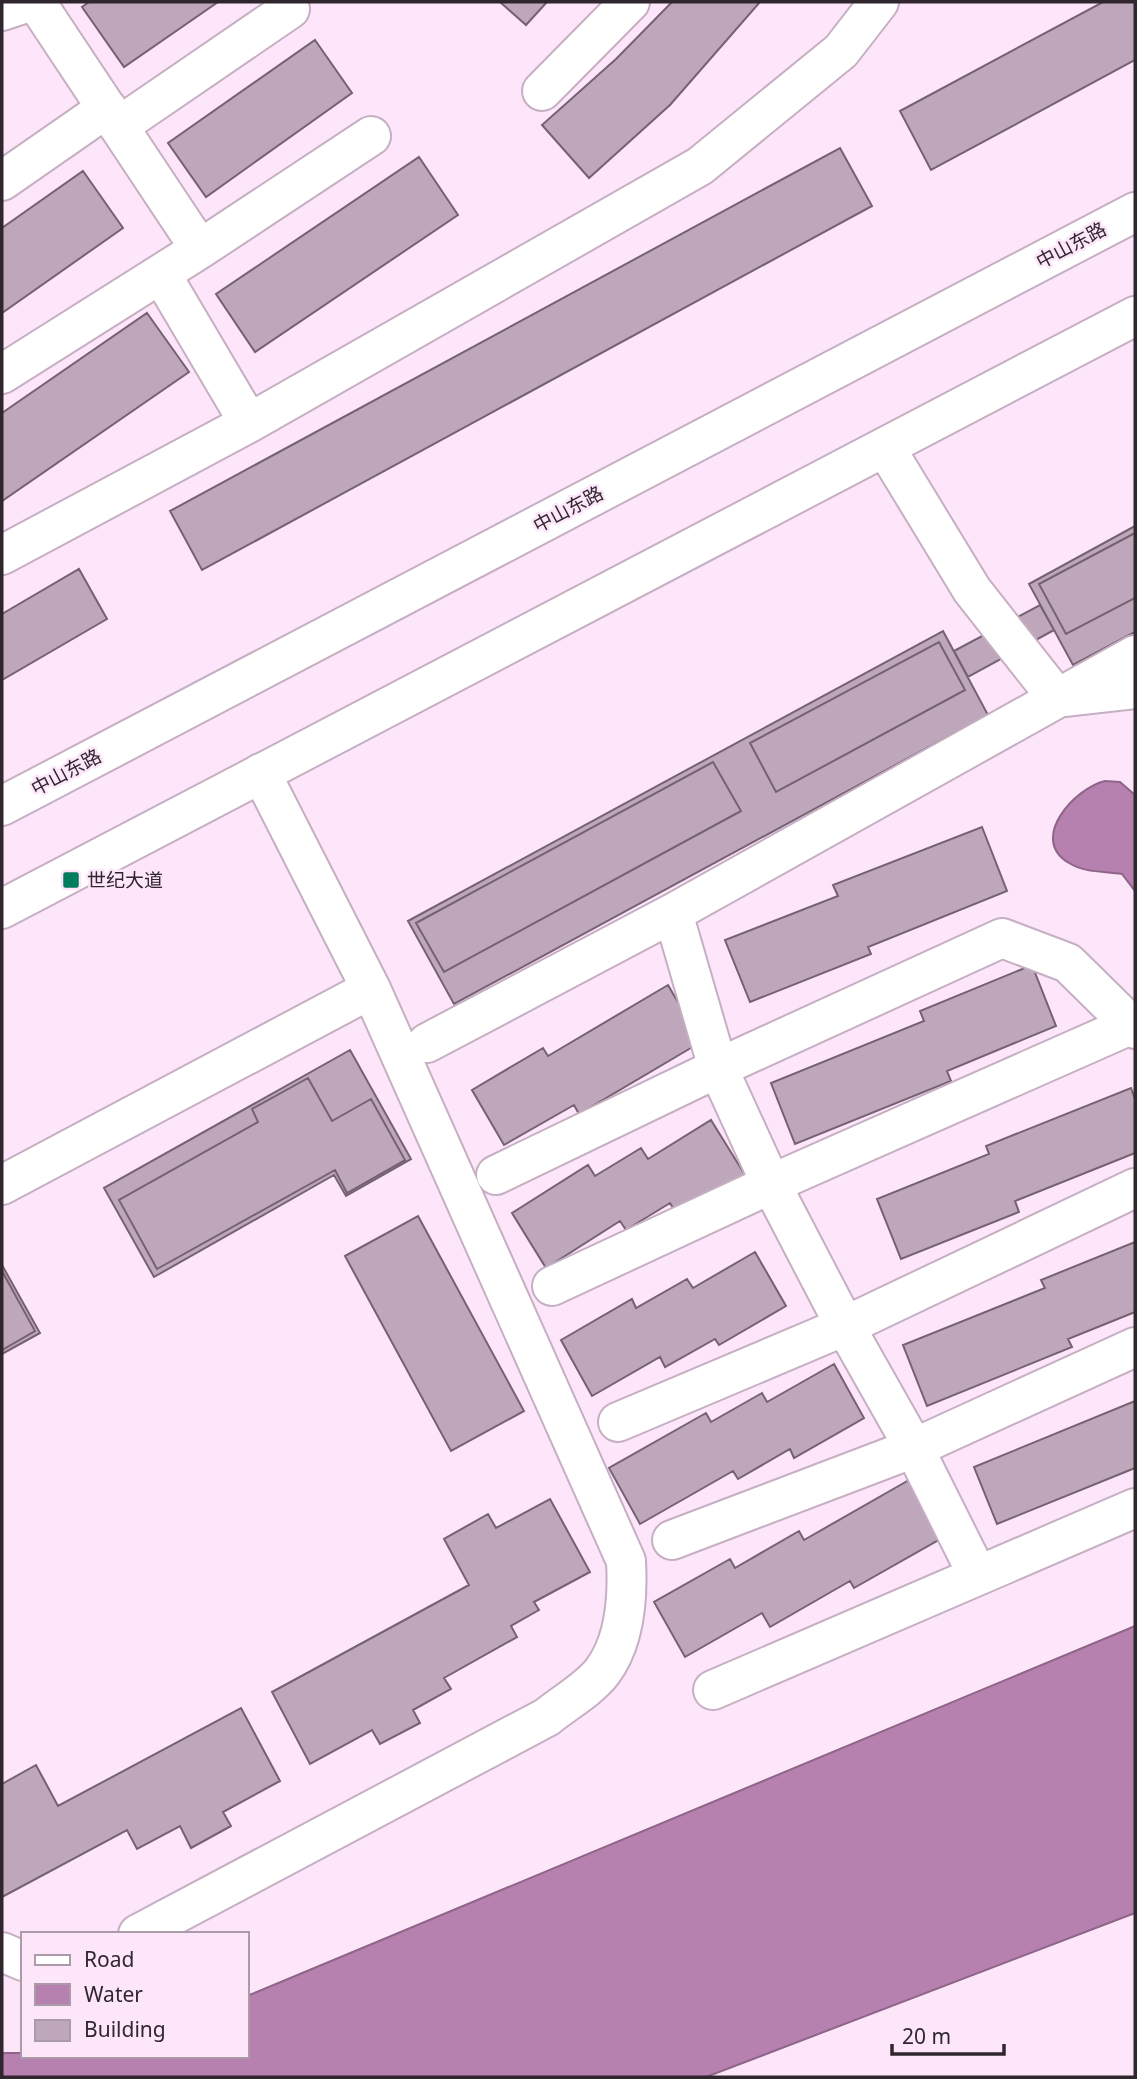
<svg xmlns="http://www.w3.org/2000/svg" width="1137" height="2079" font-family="'Noto Sans','Noto Sans SC',sans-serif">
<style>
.water{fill:#b680af;stroke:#8e6588;stroke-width:2}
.building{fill:#bea7ba;stroke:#766173;stroke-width:2}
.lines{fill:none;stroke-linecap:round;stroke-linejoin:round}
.minor-casing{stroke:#c6afc2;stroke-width:42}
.major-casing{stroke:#c6afc2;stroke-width:42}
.minor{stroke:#fff;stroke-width:38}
.major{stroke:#fff;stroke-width:38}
.poi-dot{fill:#007d5c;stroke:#fde6fa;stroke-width:2.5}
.labels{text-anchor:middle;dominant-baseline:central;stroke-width:5;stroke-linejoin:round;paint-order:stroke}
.street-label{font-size:19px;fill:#30272e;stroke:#fde6fa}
.poi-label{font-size:19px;fill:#30272e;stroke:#fde6fa;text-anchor:start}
</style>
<rect width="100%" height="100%" fill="#fde6fa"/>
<path class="water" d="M1105,781L1120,782L1135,795V891L1122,874C1103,871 1085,873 1069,863C1028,839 1075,788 1105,781Z
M1135,1626V1913L706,2077H2V2053H23V2056H247V1996Z"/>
<path class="building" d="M89,2H218L124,67L82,7Z
M500,2H547L526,25Z
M672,2H760L670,105L589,178L542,125L616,59Z
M1103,2H1135V60L931,170L900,111Z
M315,40L352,93L206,197L168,143Z
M840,148L872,206L202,570L170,511Z
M419,157L458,215L255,352L216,294Z
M83,171L123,228L2,313V228Z
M147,313L189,372L2,501V413Z
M1135,526V632L1073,665L1029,584Z
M1135,533V598L1066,634L1039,584Z
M79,569L107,619L2,680V614Z
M1040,605L1054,630L968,677L954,651Z
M943,631L988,715L454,1004L408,921Z
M939,642L965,690L776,792L750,743Z
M713,762L741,811L444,972L416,923Z
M982,827L1007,891L868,947L871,954L750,1002L725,940L838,896L833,885Z
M1032,965L1056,1026L947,1071L951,1081L795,1144L771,1083L924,1021L920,1011Z
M668,985L701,1042L579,1114L574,1105L504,1145L472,1090L543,1048L548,1056Z
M350,1050L411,1159L346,1196L334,1175L154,1277L104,1188Z
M308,1078L332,1121L371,1099L405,1160L347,1193L335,1170L157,1269L119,1200L258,1122L252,1109Z
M1131,1088L1135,1099V1153L1015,1201L1019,1212L901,1259L877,1199L989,1154L986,1146Z
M711,1120L745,1175L678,1216L670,1203L626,1230L620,1221L546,1268L512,1213L588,1165L595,1176L641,1148L648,1159Z
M418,1216L524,1411L451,1451L345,1256Z
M1135,1242V1312L1068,1339L1072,1347L927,1406L903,1345L1045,1288L1041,1280Z
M755,1252L786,1306L719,1345L715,1339L665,1367L660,1357L592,1396L561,1340L632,1299L636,1308L687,1279L693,1288Z
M2,1265L40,1333L2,1354Z
M2,1271L35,1331L2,1350Z
M834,1364L864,1418L794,1458L790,1449L738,1479L733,1471L640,1524L609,1468L706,1413L711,1422L762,1393L767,1402Z
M1135,1401V1468L997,1524L974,1467Z
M909,1480L942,1538L854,1588L850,1581L770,1627L762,1613L685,1657L654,1602L730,1559L735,1568L799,1531L804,1540Z
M550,1499L590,1572L534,1602L539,1610L511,1626L517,1637L444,1678L451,1689L413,1710L420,1723L380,1744L372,1730L310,1764L272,1692L469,1585L444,1539L488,1514L496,1528Z
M241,1708L280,1781L223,1812L231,1826L191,1848L180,1826L137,1849L127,1830L2,1897V1784L36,1765L58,1806Z"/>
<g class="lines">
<g class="minor-casing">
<path id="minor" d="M36,2L200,249
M2,11L29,2
M542,91L630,2
M119,126L290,9
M2,181L107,108
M161,274L249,423
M2,374L200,249L371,136
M885,447L972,590L1057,698L1135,689
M2,555L249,423L700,166L841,51L879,2
M673,913L718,1068L771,1184L845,1326L914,1448L977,1574
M427,1043L673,913L1135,655
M496,1175L718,1068L1002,938L1068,963L1135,1029
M2,1185L371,989
M552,1286L771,1184L1135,1023
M618,1422L845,1326L1135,1188
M672,1540L914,1448L1135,1347
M713,1690L1135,1508
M138,1934L547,1717C564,1703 589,1689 602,1672C625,1642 628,1597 626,1561L371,989L261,773
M2,1952L23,1961"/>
</g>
<g class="major-casing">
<path id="major" d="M2,806L1135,212
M2,909L1135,316"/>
</g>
<use href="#minor" class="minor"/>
<use href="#major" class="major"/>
</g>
<rect class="poi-dot" x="62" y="871" width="18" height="18" rx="3.5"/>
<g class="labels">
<g class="street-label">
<text transform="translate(1071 245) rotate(-28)">中山东路</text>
<text transform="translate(568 509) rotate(-28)">中山东路</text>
<text transform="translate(66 772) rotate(-28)">中山东路</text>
</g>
<g class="poi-label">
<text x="87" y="880">世纪大道</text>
</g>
</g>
<rect width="1137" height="2079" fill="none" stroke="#30272e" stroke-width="7"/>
<rect x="21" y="1932" width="228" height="126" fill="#fde6fa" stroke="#ab9aa8" stroke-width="2"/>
<rect x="35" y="1955" width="35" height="10" fill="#ffffff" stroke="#ab9aa8" stroke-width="2"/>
<text x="84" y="1967" font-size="21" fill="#30272e">Road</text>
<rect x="35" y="1984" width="35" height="21" fill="#b680af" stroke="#ab9aa8" stroke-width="2"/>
<text x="84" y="2002" font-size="21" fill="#30272e">Water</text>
<rect x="35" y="2020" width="35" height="21" fill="#bea7ba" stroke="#ab9aa8" stroke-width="2"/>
<text x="84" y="2037" font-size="21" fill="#30272e">Building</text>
<path d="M892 2044v10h112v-10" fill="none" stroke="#30272e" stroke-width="3.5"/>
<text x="902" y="2044" font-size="21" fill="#30272e" stroke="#fde6fa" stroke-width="5" paint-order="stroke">20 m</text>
</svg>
